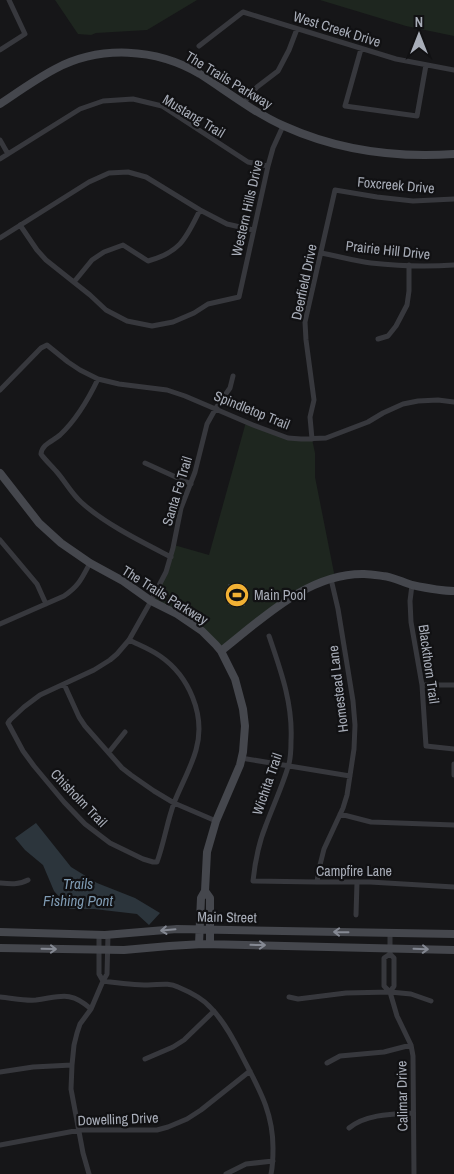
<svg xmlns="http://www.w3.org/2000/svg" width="454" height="1174" font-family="'Archivo Narrow',sans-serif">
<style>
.green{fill:#1e261f}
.water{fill:#2c353c}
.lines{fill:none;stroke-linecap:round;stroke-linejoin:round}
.street{stroke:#37383d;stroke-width:5}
.secondary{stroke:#45474d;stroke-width:8}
.oneway{stroke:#858993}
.labels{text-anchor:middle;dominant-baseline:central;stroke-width:4.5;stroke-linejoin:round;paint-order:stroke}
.street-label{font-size:14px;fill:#a8adb8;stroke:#111113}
.poi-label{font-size:14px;fill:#a8adb8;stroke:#111113;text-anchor:start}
.water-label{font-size:15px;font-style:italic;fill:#7f9bb3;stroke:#111113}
</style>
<rect width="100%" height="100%" fill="#161618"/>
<path class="green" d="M55,0H197L147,30L96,33L91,35L78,34Z
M320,0H454V36L406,26Z
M246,422L288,438L312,439L315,453V477L335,578L315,584L221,651L203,632L151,601L166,572L174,545L209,555Z"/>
<path class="water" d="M228,584H245V606L228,605Z
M36,823L71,867L97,883L135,898L160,913L149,925L137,914L94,909H70L54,891L43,865L25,850L15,838Z"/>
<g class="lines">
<path class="street" d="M199,46L243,12L396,59L454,70
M361,49L345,106L417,116L426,65
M0,50L25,34L9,0
M243,104L257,87L278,71L289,50L297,29
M0,140L8,154
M0,159L80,109L103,101L133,99L162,106L248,162L268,166
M20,225L37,250L46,260L90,295L106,310L127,321L152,326L173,322L194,313L208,304L239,297L268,166L273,148L283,126
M0,238L89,182L109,173L128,172L146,177L200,210L227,224L253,230
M321,253C338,256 355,261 371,263C398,266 427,267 454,265
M74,282L92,260L104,252L123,245L148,261C181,252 186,238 200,210
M378,339L388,336L396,326L407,305L409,291V265
M98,379C88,400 77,419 60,435C53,441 42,444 41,454C45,460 51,465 56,471C65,481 71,493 81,502C105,524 142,542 171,557
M0,390L41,348L47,345L68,362L80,370L98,379L119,384L167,390L185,396L253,425L288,438L301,439L326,438L368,422L383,413L403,404L418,401L438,400L454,402
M312,439L310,417L314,400L306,340L305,322L335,190L377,197L413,201L454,199
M145,463L191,484
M0,540L37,584L46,604
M412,585L410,601L411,622L422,685L426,746L454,749
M0,624L64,596C79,586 82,578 90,563
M269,636C281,671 293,704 291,741C291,749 291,759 288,767C282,787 273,806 266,825C259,842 255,862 253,881L317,882H370L454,887
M129,640C139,645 150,649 160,656C189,676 206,715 196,750C191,768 181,785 174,803C167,822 164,843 157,862H153L143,859L110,843L85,824L64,802L34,766L23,751L8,723L10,720L24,707L40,695L94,670L110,660L117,654L129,640L151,601L166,572L173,548L181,508L195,472L207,424L216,408L230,388L233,376
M64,684L79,717L85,726L122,768L131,775L154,791L174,803L216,821
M422,685H454
M109,752L125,732
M241,758L350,776
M454,764V775
M340,814L371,822L454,825
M317,882L319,869L324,849L343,808L347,795L354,749L355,725L353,701L338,609L331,579
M0,883C10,884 19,885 28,880
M356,915L357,882
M99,935V974L103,981
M390,954L384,958V986L390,992L397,1016L411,1045L413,1056L414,1174
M103,981C118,983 133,985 148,985C159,985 168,982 178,987C190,992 202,998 210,1007C224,1021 234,1040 243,1058C259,1089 273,1112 273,1148C273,1157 273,1165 271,1174
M390,992L394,986V958L390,954V933
M0,997C12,998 24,1001 36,1000C60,997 70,990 91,1009
M289,997L298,999L346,993L390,992L411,994L431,1001
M145,1059L173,1047L184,1040L214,1011
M327,1063L340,1056L384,1052L411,1045
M0,1072L33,1067L72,1065
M349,1128C366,1114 393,1114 413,1113
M0,1145L80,1130H157L168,1127L187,1119L201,1110L250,1071
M89,1174L83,1153L71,1089L72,1065L74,1045L77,1033L80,1024L91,1009L103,981L107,974L108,935
M226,1174L246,1164L273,1161"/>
<path class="secondary" d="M0,104C18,92 36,79 55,69C100,45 156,48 200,74C228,92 253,112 284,126C337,150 395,158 454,154
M0,473L39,523L61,543L90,563L123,581L151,601L177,614L202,631L216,645L221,651L235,679L243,709L245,726L243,752L240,765L216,821L207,852L205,891L201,898L199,944
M221,651C262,619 308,573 364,574C370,574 376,575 383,576C393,577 402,582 412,585C426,588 440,591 454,591
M205,891L210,898V944
M0,932L105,935L177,929L454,934
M0,948L124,950L169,946L203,944L454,950"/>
</g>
<defs><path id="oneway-shaft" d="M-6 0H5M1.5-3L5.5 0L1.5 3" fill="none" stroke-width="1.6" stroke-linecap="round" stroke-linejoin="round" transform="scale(1.25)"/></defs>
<g class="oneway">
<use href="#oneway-shaft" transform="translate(168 930) rotate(175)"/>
<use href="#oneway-shaft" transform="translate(341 932) rotate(-179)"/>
<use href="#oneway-shaft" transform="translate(258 945) rotate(1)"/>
<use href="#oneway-shaft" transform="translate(49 949) rotate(1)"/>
<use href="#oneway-shaft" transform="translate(421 949) rotate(2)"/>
</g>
<defs>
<g id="stadium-disc" transform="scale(1.25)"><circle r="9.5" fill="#f2b134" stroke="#111113"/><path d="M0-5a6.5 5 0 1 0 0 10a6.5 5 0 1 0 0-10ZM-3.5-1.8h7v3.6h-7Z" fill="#111"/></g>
</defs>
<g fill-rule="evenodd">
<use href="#stadium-disc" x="237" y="595"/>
</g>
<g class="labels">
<g class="street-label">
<text transform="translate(337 29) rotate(17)">West Creek Drive</text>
<text transform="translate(229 80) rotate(31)">The Trails Parkway</text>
<text transform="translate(194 116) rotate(31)">Mustang Trail</text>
<text transform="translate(396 185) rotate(5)">Foxcreek Drive</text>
<text transform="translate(247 208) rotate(-77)">Western Hills Drive</text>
<text transform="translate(388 250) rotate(6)">Prairie Hill Drive</text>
<text transform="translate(304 282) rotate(-78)">Deerfield Drive</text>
<text transform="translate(252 410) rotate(22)">Spindletop Trail</text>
<text transform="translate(177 491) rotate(-73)">Santa Fe Trail</text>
<text transform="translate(165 595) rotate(32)">The Trails Parkway</text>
<text transform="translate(429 664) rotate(82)">Blackthorn Trail</text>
<text transform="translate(338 689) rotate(-97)">Homestead Lane</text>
<text transform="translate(267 784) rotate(-71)">Wichita Trail</text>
<text transform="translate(79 798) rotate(46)">Chisholm Trail</text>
<text x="354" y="871">Campfire Lane</text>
<text transform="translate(227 917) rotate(1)">Main Street</text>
<text transform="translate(402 1096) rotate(-91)">Calimar Drive</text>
<text transform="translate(118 1119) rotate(-2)">Dowelling Drive</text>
</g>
<g class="poi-label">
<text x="254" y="595">Main Pool</text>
</g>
<g class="water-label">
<text x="78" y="883">Trails<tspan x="78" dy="17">Fishing Pont</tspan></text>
</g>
</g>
<g transform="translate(419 35)" stroke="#111113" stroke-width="4" paint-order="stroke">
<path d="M0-4L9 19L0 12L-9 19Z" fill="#a8adb8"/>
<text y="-8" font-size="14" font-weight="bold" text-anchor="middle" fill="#a8adb8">N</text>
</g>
</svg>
